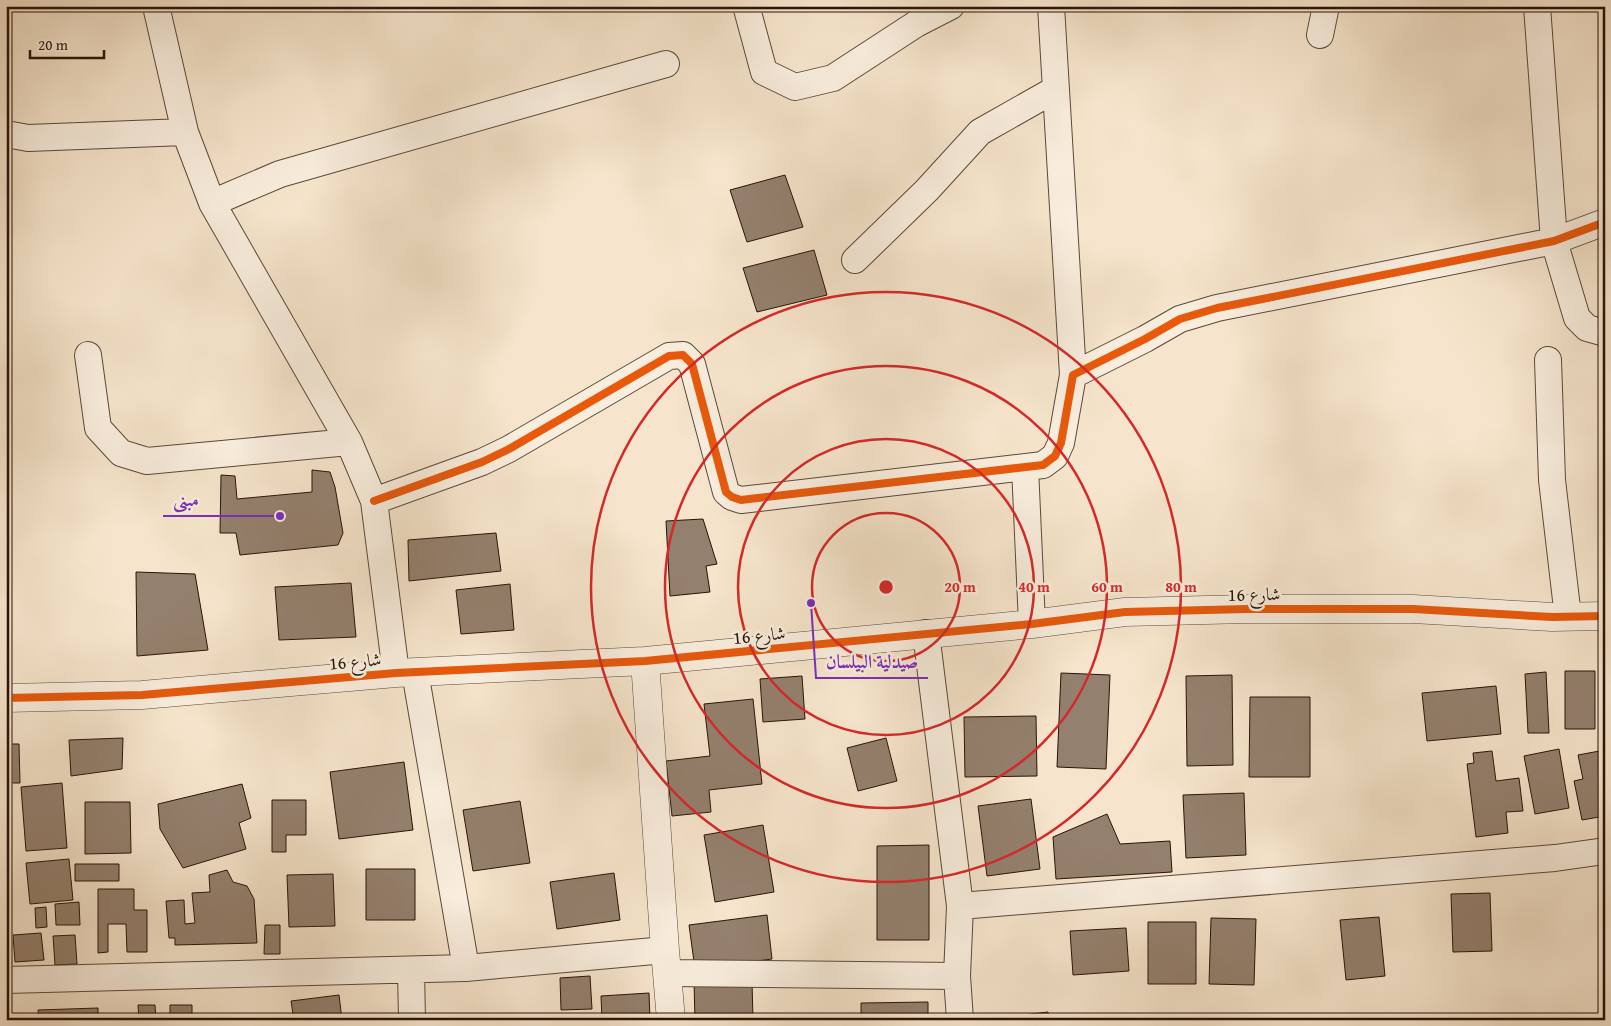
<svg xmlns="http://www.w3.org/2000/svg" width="1611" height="1026" font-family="'Gentium Book Plus',Amiri,serif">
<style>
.building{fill:#94806e;stroke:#291308}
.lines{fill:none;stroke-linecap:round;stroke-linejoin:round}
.minor-casing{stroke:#5c4839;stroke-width:28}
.tertiary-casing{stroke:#5c4839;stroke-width:29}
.minor{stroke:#f9eede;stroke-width:26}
.tertiary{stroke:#f9eede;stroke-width:28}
.cycleway-casing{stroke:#f9eede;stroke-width:11}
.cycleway{stroke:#e8590c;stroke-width:8}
.ring{fill:none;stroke:#d62828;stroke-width:2.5}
.labels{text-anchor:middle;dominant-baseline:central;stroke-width:5;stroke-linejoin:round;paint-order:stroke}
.street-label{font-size:18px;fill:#291308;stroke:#f9eede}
.centre{fill:#d62828;stroke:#f9eede;stroke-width:2.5}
.ring-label{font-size:15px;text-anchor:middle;font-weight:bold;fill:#d62828;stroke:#f9eede;stroke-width:5;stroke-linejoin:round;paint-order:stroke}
.leader{fill:none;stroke:#7b2cbf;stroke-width:2}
.callout-dot{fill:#7b2cbf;stroke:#f9eede;stroke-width:2}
.callout-label{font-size:19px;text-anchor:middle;font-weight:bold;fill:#7b2cbf;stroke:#f9eede;stroke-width:5;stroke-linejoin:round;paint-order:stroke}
</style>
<rect width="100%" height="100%" fill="#f6e5cc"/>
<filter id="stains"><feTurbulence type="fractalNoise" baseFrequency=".004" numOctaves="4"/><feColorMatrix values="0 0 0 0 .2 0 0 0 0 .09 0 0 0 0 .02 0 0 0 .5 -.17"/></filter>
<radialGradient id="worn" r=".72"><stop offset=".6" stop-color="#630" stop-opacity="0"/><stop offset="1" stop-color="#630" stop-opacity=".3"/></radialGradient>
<path class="building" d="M785,175L803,227L747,242L730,190Z
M814,250L827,295L757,312L743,268Z
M312,470L330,472L335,487L343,533L338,545L240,555L236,533H220L221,475L235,476L237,499L312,492Z
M703,519L717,564L706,566L710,592L670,596L666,521Z
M496,533L501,571L409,581L408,540Z
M136,572L195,574L208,650L137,656Z
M351,583L356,637L279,640L275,587Z
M510,584L514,630L461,634L456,590Z
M1565,671H1595V729H1565Z
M1546,672L1549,733H1528L1525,674Z
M1061,673L1110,675L1106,769L1057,767Z
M1232,675L1233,765L1187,766L1186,676Z
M802,676L805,719L763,722L760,679Z
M1496,686L1501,734L1427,741L1422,693Z
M1250,697H1310V777H1249Z
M753,699L762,784L709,790L711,812L672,816L666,761L710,756L704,704Z
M1036,716L1037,776L965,777L964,717Z
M123,738L122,769L71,776L69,740Z
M886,738L897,781L858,791L847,748Z
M6,744H19L20,783H6Z
M1559,749L1569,808L1535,814L1524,756Z
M1605,750V816L1582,820L1574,781L1583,779L1578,755Z
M1492,751L1496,781L1519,778L1523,811L1506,812L1508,833L1476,837L1467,764L1474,763L1473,753Z
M404,762L413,830L339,839L330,772Z
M62,783L67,848L26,851L21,787Z
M242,784L251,818L239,823L246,849L183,868L160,829L158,804Z
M1244,793L1246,855L1186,858L1183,795Z
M1031,799L1040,869L987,876L978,806Z
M272,800H306V835H286V852H272Z
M520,801L530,863L473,871L463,810Z
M85,802H130L131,853L85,854Z
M1107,814L1120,844L1170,841L1172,872L1056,879L1053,837Z
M763,825L774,892L715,902L704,835Z
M929,845V940H877V846Z
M69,859L73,900L30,904L26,863Z
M75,864H119V881H75Z
M366,869H415V920H366Z
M227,870L233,882L247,886L254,899L257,943L175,945V938H169L166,901L184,900L185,924L195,923L192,893L210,892L209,875Z
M6,873H8L6,942Z
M614,873L620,920L557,929L550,882Z
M333,874L335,926L289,927L287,875Z
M98,889H134V910H147V952H127L126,924H108V952L98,953Z
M1490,893L1492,951L1453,952L1451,894Z
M79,902L80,925H56L55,904Z
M46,907L47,927L36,928L35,908Z
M767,915L772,959L695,969L689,925Z
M1379,917L1385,976L1346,980L1340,920Z
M1211,918L1256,919L1254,985L1209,984Z
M1148,922H1196V984H1148Z
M265,925H280V954H264Z
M1126,928L1129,971L1073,975L1070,931Z
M41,933L44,960L15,962L13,935Z
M75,935L77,964L55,965L53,936Z
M590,976L592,1009L561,1010L560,978Z
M752,981L753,1020H695L694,982Z
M649,993L650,1020H602L601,996Z
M339,995L342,1020H294L291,1001Z
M928,1002V1020H861V1003Z
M138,1005H155L156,1020H139Z
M170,1005H192V1020H170Z
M98,1008V1020H39L38,1010Z
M1048,1012V1020H998V1018Z
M489,1016V1020H436V1017Z"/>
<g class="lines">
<g class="minor-casing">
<path id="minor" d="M156,6L185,132L212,203L349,442L374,501L396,673
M1051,6L1073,375
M1537,6L1554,241L1577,318L1587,328L1605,333
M747,9L764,72L795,87L833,78L916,24L951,6
M1320,35L1326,6
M6,134L28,138L185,132
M212,203L280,174L666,64
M855,260L927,190L980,132L1056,89
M88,355L98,428L121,453L147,461L349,442
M1548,360L1552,480L1568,617
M1025,467L1032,624
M374,501L482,462L509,449L669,356L683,355L692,364L726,492L732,497L741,500L1043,465L1055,456L1061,443L1073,375L1145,339L1180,319L1217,308L1554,241L1605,222
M926,633L960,906
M415,672L466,968
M411,970L412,1020
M668,973L957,976L960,906L1555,858L1605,851
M957,976L960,1020
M6,980L466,968L665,950"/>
</g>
<g class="tertiary-casing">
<path id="tertiary" d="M645,661L665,950L671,1020
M6,698L142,695L396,673L645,661L1032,624L1125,612L1247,609H1413L1552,617L1605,616"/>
</g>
<use href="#minor" class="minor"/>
<use href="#tertiary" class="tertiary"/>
<g class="cycleway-casing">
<path id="cycleway" d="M374,501L482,462L509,449L669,356L683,355L692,364L726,492L732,497L741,500L1043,465L1055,456L1061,443L1073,375L1145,339L1180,319L1217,308L1554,241L1605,222
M6,698L142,695L396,673L645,661L1032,624L1125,612L1247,609H1413L1552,617L1605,616"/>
</g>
<use href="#cycleway" class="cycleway"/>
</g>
<g class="ring">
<circle cx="886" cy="587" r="74"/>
<circle cx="886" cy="587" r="148"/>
<circle cx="886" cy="587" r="221"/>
<circle cx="886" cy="587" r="295"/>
</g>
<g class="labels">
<g class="street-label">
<text transform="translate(1254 594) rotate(-1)">شارع 16</text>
<text transform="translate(759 635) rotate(-6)">شارع 16</text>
<text transform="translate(355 661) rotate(-5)">شارع 16</text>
</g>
</g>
<circle cx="886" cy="587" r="8" class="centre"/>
<g class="ring-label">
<text x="960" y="592">20 m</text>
<text x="1034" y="592">40 m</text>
<text x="1107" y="592">60 m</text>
<text x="1181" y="592">80 m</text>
</g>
<path class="leader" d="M280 516L209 516H163M811 603L816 678H928"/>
<g class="callout-dot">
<circle cx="280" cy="516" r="5"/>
<circle cx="811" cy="603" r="5"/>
</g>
<g class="callout-label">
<text x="186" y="506">مبنى</text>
<text x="872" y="668">صيدلية البيلسان</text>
</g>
<rect width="1611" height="1026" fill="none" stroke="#f6e5cc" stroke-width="25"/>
<rect x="8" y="8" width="1596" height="1011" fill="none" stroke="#291308" stroke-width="2.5"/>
<rect x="12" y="12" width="1586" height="1001" fill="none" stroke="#291308"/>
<path d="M30 50v8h74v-8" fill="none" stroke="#291308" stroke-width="2.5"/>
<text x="38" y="50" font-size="15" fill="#291308" stroke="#f9eede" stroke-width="4" paint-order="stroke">20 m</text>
<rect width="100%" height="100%" filter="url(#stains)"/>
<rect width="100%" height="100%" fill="url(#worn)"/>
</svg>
